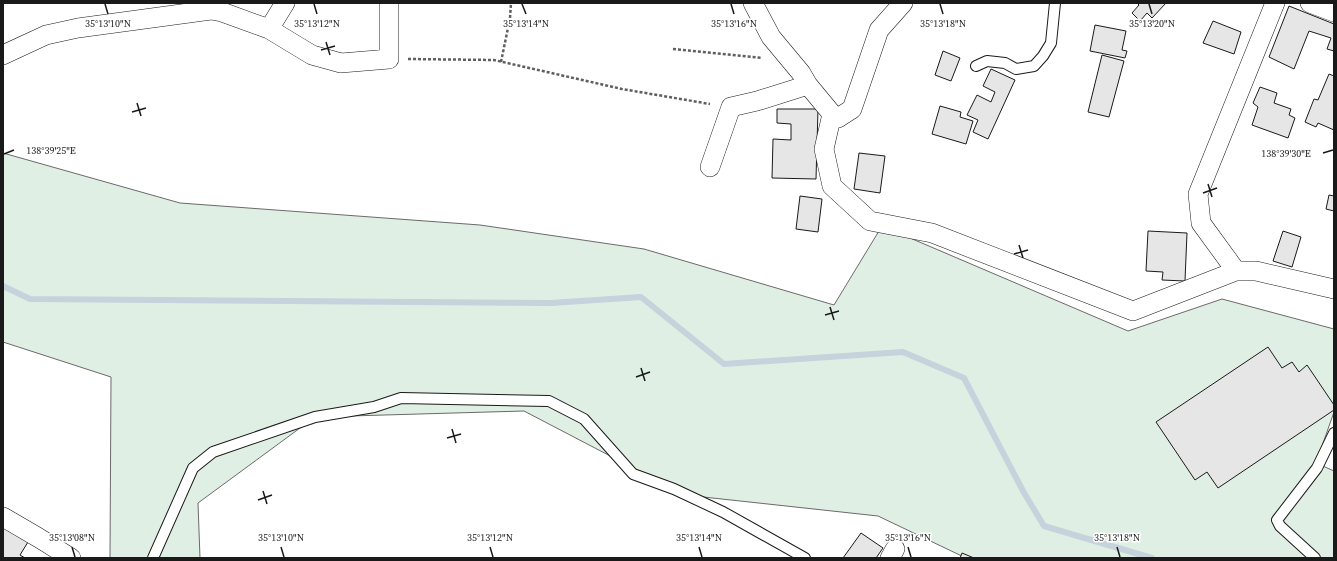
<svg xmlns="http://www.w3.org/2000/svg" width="1337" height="561" font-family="'Source Serif 4',serif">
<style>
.green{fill:#e0efe3;stroke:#6a6a6a}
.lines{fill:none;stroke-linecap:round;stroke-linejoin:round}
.stream{stroke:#c6d2dc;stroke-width:6}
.building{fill:#e6e6e6;stroke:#1a1a1a}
.service-casing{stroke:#1a1a1a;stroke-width:12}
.minor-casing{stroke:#1a1a1a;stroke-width:20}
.path{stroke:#5f5f5f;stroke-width:2.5;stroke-dasharray:3 2;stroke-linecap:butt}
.service{stroke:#fff;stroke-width:10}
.minor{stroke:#fff;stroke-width:19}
.ticks{fill:none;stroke:#1a1a1a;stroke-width:1.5}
.ticks-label{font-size:10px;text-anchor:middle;fill:#1a1a1a;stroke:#fff;stroke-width:3;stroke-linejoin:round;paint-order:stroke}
</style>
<rect width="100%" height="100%" fill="#fff"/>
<path class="green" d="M3,153L180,203L480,225L644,249L834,305L882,226L1128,331L1222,299L1334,329V412L1316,463L1334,471V558H966L878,516L685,495L524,411L315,417L198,503L200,558H110L111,377L3,342Z"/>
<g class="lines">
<path class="stream" d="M3,286L30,299L551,303L641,297L724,364L903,352L964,378L1023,491L1044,526L1152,558"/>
</g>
<path class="building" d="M1137,3H1166L1152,18L1147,13L1140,21L1132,13L1139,5Z
M1289,6L1334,24V51L1327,49L1331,38L1309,31L1294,69L1269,57Z
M1213,21L1241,32L1234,54L1203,43Z
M1095,25L1126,31L1122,50L1127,51L1125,58L1090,51Z
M943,51L960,58L951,81L935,75Z
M1102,55L1124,61L1109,117L1088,112Z
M991,69L1015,80L988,139L973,132L978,120L967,115L977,95L991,102L995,92L983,86Z
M1329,74L1334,76V130L1318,123L1316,127L1305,122L1314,99L1318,100Z
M1260,87L1277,93L1274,103L1291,109L1289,115L1295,118L1288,138L1252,125L1258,107L1253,103Z
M940,106L961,112L960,117L973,121L966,144L932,134Z
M777,109H818L816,179L772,178L773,139L791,140V124L777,123Z
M859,153L885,156L880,193L854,189Z
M1329,195L1334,196V211L1326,209Z
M800,196L822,199L818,232L796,229Z
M1148,231L1187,233L1185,281L1162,280L1163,272L1146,271Z
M1283,231L1301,237L1292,267L1273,261Z
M1268,347L1282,368L1292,362L1299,372L1307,365L1334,405V410L1218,488L1207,472L1195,480L1156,422Z
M3,527L28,542L20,555L25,558H3Z
M861,533L883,548L876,558H843Z
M962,553L974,558H960Z"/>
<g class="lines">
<g class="service-casing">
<path id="service" d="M976,66L987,61L1005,63L1016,69L1034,66L1043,56L1051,43L1055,3
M153,558L193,468L213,452L315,417L374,407L401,398L549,401L584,419L633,474L674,489L723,512L805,558
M1315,558L1280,526L1277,520L1317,468L1334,433"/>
</g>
<g class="minor-casing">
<path id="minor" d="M753,3L771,37L801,73L808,85L832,114L824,149L832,186L870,221L932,233L1133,311L1236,271
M1275,3L1198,194L1201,223L1236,271H1256L1334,289
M1310,3L1334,12
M269,29L285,3
M3,55L46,35L78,28L211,10L222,12L269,29L312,55L341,63L389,59V3
M832,114L838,118L852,109L879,30L903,3
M710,167L731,107L757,101L808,85
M3,517L39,538L71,558
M890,558L895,549"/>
</g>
<path class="path" d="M673,49L762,58
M408,59L494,60L622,89L710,104
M501,62L510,18L511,3"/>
<use href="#service" class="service"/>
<use href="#minor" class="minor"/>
</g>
<path class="ticks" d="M105,4L108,14M314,4L317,14M522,4L526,14M731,4L734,14M940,4L943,14M1149,4L1152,14M326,42L330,55M321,50L335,46M137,103L141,116M132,112L146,108M1323,153L1333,150M4,154L14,150M1208,184L1212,197M1203,193L1217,188M1019,245L1023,258M1014,254L1028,250M830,307L834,320M825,315L839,311M641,368L645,381M636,377L650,372M452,429L456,443M447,438L461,434M263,491L267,504M258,500L272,495M72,547L75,557M281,547L284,557M490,547L493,557M699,547L702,557M908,547L911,557M1117,547L1120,557"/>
<g class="ticks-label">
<text x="108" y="27">35°13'10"N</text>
<text x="317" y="27">35°13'12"N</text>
<text x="526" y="27">35°13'14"N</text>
<text x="734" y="27">35°13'16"N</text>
<text x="943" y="27">35°13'18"N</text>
<text x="1152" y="27">35°13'20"N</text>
<text x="51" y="154">138°39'25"E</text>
<text x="1286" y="157">138°39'30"E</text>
<text x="72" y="541">35°13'08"N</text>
<text x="281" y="541">35°13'10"N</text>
<text x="490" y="541">35°13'12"N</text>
<text x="699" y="541">35°13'14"N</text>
<text x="908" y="541">35°13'16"N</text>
<text x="1117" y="541">35°13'18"N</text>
</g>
<rect width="1337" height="561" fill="none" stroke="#1a1a1a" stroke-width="8"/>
</svg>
